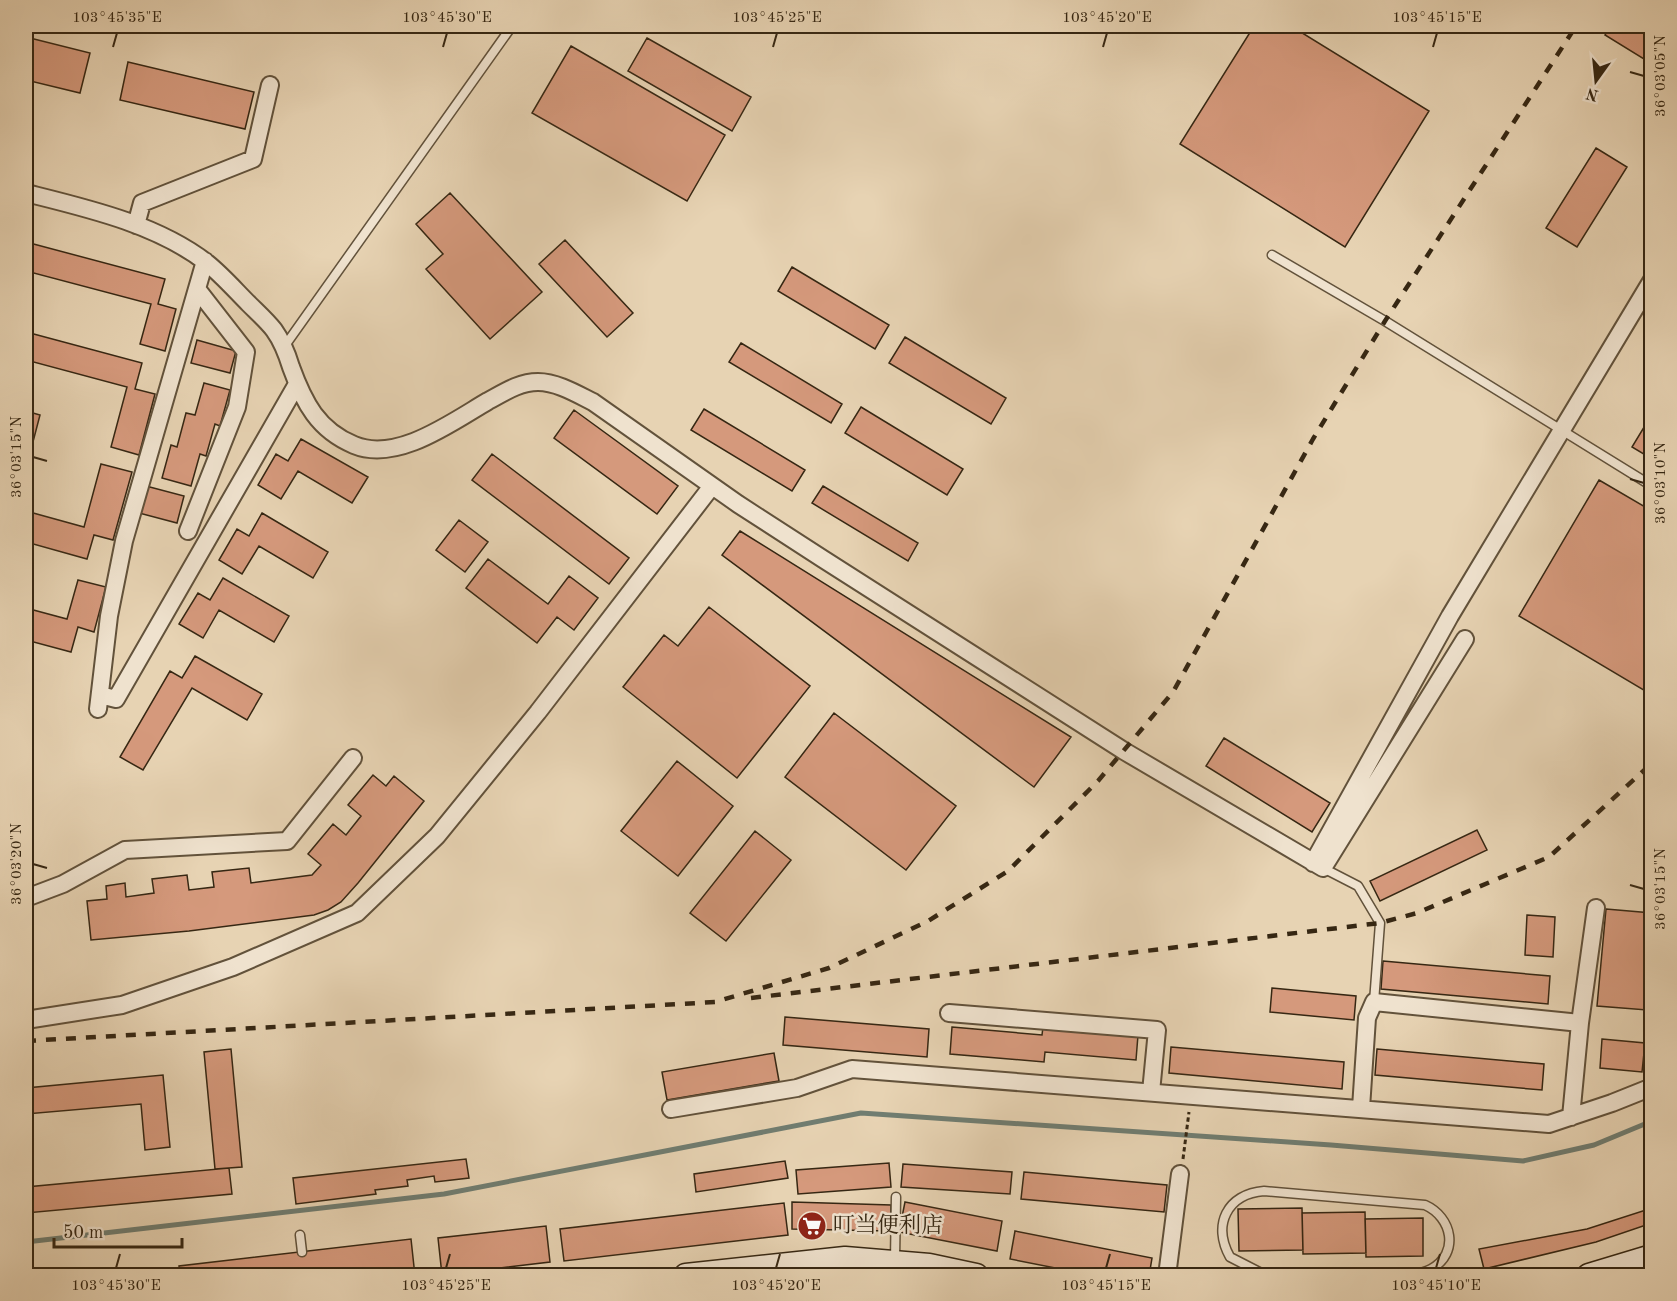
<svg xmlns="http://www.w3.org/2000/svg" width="1677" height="1301" font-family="'Old Standard TT','Noto Serif SC',serif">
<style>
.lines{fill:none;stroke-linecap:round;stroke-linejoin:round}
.stream{stroke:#707d71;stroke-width:5}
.building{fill:#d5997c;stroke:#362713;stroke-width:1.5}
.lane-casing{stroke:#62523b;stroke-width:11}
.street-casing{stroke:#62523b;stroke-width:20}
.secondary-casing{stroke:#362713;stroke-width:27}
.path{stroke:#362713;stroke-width:3;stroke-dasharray:4.5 3;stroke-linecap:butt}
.lane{stroke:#efe2ce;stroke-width:8}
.street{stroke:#efe2ce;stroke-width:16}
.secondary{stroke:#efe2ce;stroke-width:24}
.rail{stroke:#362713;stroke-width:4.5;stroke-dasharray:10 10;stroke-linecap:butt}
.ticks{fill:none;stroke:#362713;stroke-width:2}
.labels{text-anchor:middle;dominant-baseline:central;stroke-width:5;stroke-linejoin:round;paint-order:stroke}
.poi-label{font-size:22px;fill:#362713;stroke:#efe2ce;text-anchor:start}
.neatline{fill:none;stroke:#362713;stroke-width:2}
.ticks-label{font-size:15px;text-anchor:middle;fill:#362713}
</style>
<rect width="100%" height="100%" fill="#e7d3b3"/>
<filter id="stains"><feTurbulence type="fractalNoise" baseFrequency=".00333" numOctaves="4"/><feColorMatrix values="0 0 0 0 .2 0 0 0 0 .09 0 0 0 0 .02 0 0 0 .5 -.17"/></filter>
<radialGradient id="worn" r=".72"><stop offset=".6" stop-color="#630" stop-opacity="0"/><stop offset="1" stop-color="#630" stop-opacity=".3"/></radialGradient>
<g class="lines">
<path class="stream" d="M26,1242L444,1194L861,1113L1331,1145L1523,1161L1594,1145L1652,1121"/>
</g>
<path class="building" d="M1254,26H1291L1429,111L1345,247L1180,144Z
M1611,26H1652V64L1605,35Z
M26,37L90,53L80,93L26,80Z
M647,38L751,97L732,131L628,71Z
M571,46L725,135L687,201L532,113Z
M128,62L254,92L245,129L120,100Z
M1596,148L1627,167L1577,247L1546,228Z
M450,193L542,292L490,339L426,269L443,254L416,224Z
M565,240L633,313L607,337L539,264Z
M26,242L165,279L158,304L176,309L165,351L140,344L151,304L26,271Z
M792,267L889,325L875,349L778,291Z
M30,333L142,363L135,389L155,394L139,455L111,447L127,387L26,360V349Z
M905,337L1006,398L991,424L889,363Z
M197,340L236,351L230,373L191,363Z
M741,343L842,404L831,423L729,362Z
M204,383L230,390L220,426L215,424L206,456L200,454L191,486L162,478L171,445L177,447L186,413L195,415Z
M861,407L963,469L947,495L845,433Z
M704,409L805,470L792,491L691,430Z
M574,410L678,486L657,514L554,438Z
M26,411L40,415L28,461H26Z
M1652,414V459L1632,447Z
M301,439L368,477L352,503L298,471L281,499L258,485L276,454L288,461Z
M492,454L629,558L609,584L472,480Z
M101,464L132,472L113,540L94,535L87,559L26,542V511L84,527Z
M1599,480L1652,511V695L1519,616Z
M146,486L184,496L177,523L139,513Z
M823,486L918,543L908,561L812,503Z
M262,513L328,552L313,578L259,546L242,574L219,560L237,529L249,536Z
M459,520L488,542L465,572L436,550Z
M740,531L1071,737L1034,787L722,555Z
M488,559L548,604L569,576L598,598L574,630L557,617L537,643L466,588Z
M223,578L289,616L274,642L219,610L203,638L179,624L198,593L210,600Z
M78,580L106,587L94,632L78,627L71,652L26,640V608L67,619Z
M709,607L810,686L737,778L623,687L664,635L678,646Z
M195,656L262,694L247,720L192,688L143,770L120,757L170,671L182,678Z
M834,713L956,806L906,870L785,777Z
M1224,738L1330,803L1312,832L1206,766Z
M677,761L733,806L678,876L621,831Z
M373,775L386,786L394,776L424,801L358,883L341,902L328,910L314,915L189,931L91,940L87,901L107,899L106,886L125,883L126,897L154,893L152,879L187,875L189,890L214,887L212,872L249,868L251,883L312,875L321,865L308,854L333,824L346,835L361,816L348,805Z
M1477,830L1487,850L1380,901L1370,881Z
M755,831L791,860L726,941L690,913Z
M1606,909L1652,913V956L1647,1010L1597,1006Z
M1527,915L1555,917L1553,957L1525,955Z
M1383,961L1550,976L1548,1004L1381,989Z
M1272,988L1356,996L1354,1020L1270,1012Z
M785,1017L929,1029L927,1057L783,1045Z
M952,1027L1042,1035L1043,1027L1138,1035L1136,1060L1045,1052L1044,1062L950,1054Z
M1646,1030H1652V1054H1644Z
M1602,1039L1645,1043L1642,1072L1600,1068Z
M1171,1047L1344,1062L1342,1089L1169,1073Z
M231,1049L242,1167L215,1169L204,1052Z
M1377,1049L1544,1064L1542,1090L1375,1075Z
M774,1053L779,1081L667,1100L662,1072Z
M163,1075L170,1147L145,1150L141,1104L26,1114V1088Z
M466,1159L469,1178L435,1182L434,1176L407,1180L408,1186L375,1190L376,1194L296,1204L293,1178Z
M785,1161L788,1178L696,1192L694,1174Z
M889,1163L891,1187L798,1194L796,1170Z
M903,1164L1012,1172L1010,1194L901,1187Z
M229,1168L232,1194L26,1213V1187Z
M1024,1172L1167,1185L1164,1212L1021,1199Z
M792,1202L891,1205L890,1231L792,1229Z
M905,1202L1002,1221L997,1251L899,1232Z
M784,1203L788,1235L564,1261L560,1229Z
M1302,1208L1303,1250L1239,1251L1238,1209Z
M1652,1208V1223L1596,1242L1484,1269L1479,1249L1587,1229Z
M1365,1212L1366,1253L1303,1254L1302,1213Z
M1423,1218V1256L1366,1257L1365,1219Z
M546,1226L550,1262L442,1275L438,1238Z
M1015,1231L1152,1258L1149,1276H1096L1010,1259Z
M411,1239L415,1276H180L179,1266Z"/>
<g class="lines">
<g class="lane-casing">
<path id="lane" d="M1272,255L1385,321L1652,486
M284,347L512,26
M1323,868L1358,886L1380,923L1374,1002
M300,1235L302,1252
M895,1260L896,1197
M1267,1276L1230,1257C1212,1225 1227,1194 1264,1191L1425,1205C1452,1217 1460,1253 1431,1269C1424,1273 1416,1274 1408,1276"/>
</g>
<g class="street-casing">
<path id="street" d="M26,193C86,208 157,224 207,263C222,275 235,290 249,304C257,312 267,321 274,330C282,341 287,354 291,367C304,403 318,430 354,445C397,463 452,422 488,401C503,393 519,382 538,382C557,382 577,394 593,402L738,504L823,559L1124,751L1323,868L1465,639
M136,225L142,203L253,159L270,85
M188,531L237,407L246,352L197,289
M100,695L116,699L297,384
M98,709L109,616L124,541L205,261
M1313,863L1450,616L1652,280
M26,898L63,884L125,850L287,841L353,758
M949,1013L1157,1030L1151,1092
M26,1020L122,1005L233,967L357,913L437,836L538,712L712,486
M1361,1108L1367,1018L1374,1002L1580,1023
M671,1109L797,1088L852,1069L1549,1124L1612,1103L1652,1087
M1571,1117L1580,1023L1596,908
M1167,1276L1180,1174"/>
</g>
<g class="secondary-casing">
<path id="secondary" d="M686,1276L845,1259L929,1266L976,1276
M1589,1276L1652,1257"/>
</g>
<path class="path" d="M1183,1159L1189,1112"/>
<use href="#lane" class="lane"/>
<use href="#street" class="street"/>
<use href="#secondary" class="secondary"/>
<path class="rail" d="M751,998L1380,923L1417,913L1549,857L1652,763
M26,1041L715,1002L829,968L928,921L1008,871L1098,781L1173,692L1313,439L1385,321L1576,26"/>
</g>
<path class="ticks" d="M113,47L117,33M443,47L447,33M773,47L777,33M1103,47L1107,33M1433,47L1437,33M1630,72L1644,76M33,457L47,461M1630,479L1644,483M33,864L47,868M1630,885L1644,889M116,1268L120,1254M446,1268L450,1254M776,1268L780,1254M1106,1268L1110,1254M1436,1268L1440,1254"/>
<defs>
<g id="supermarket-disc" transform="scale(1.5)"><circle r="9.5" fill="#8f2418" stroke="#efe2ce"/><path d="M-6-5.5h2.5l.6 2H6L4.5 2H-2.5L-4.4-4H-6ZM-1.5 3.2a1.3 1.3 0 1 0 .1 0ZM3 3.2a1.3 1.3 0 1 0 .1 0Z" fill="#fff"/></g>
</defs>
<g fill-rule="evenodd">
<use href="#supermarket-disc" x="812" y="1226"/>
</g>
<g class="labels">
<g class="poi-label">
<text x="833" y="1226">叮当便利店</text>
</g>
</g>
<rect width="1677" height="1301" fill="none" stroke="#e7d3b3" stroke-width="66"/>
<g transform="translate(1596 81) rotate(195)" stroke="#efe2ce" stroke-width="4.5" paint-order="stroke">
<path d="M0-4.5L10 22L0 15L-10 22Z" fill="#362713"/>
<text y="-9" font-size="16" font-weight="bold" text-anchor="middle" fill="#362713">N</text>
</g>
<path d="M54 1238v9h128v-9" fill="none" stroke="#362713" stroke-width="3"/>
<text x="63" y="1238" font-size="18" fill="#362713" stroke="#efe2ce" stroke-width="4.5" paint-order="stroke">50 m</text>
<rect x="33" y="33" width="1611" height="1235" class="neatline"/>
<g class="ticks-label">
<text x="117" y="22">103°45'35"E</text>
<text x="447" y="22">103°45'30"E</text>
<text x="777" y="22">103°45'25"E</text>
<text x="1107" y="22">103°45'20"E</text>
<text x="1437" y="22">103°45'15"E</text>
<text transform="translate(1660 76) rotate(-90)" y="5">36°03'05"N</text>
<text transform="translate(16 457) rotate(-90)" y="5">36°03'15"N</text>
<text transform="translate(1660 483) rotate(-90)" y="5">36°03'10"N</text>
<text transform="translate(16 864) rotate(-90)" y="5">36°03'20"N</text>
<text transform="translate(1660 889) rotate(-90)" y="5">36°03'15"N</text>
<text x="116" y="1290">103°45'30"E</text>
<text x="446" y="1290">103°45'25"E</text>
<text x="776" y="1290">103°45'20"E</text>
<text x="1106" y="1290">103°45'15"E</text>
<text x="1436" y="1290">103°45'10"E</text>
</g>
<rect width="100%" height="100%" filter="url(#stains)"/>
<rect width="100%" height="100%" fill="url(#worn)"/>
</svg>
